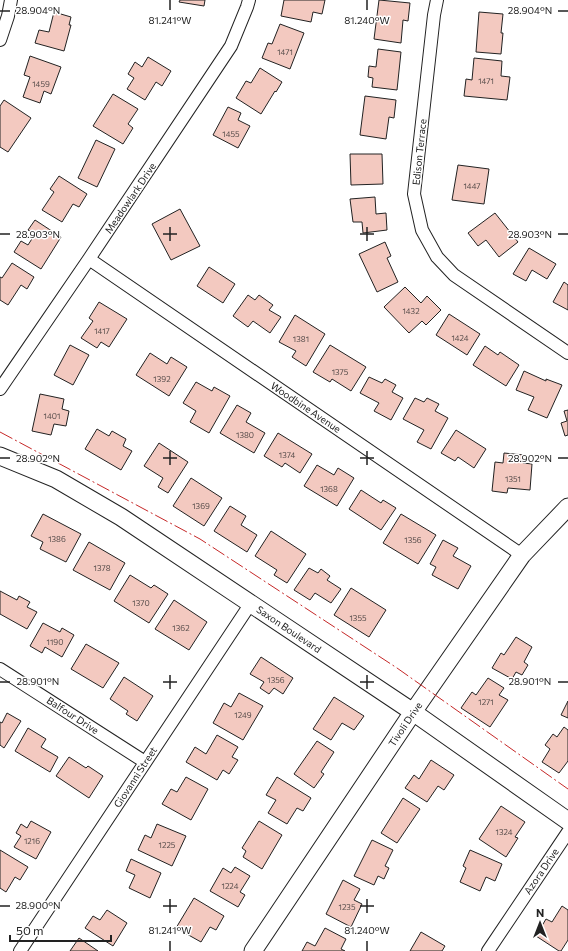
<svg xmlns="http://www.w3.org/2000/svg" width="568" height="951" font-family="Commissioner,sans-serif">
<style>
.building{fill:#f3c9c0;stroke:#222}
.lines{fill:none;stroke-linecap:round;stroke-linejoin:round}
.street-casing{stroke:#222;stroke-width:14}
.secondary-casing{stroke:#222;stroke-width:19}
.street{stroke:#fff;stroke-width:12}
.secondary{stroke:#fff;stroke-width:17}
.power{stroke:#c62828;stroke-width:1;stroke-dasharray:14 3 2 3;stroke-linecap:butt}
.ticks{fill:none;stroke:#222;stroke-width:1.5}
.labels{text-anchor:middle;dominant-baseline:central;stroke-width:3;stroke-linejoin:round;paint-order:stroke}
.number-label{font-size:8px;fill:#564c4a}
.street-label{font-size:10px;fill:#222;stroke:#fff}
.ticks-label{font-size:10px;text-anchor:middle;fill:#222;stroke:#fff;stroke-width:3;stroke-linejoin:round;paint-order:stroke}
</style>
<rect width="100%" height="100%" fill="#fff"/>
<path class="building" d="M180,0H205L204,6L179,2Z
M284,0H325L322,14L313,12L311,22L281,16Z
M379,0L410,3L408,21L403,20L401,43L374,39Z
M54,12L71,17L69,25H71L64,51L35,43L39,30L49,32Z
M479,12L503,14L501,33H503L501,54L476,52Z
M280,24L304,33L290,69L262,58L268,43L272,44Z
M378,49L401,52L397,90L372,87L373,78L368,77L369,66L376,67Z
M30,56L61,67L51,94L44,91L40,103L23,97L30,77L24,75Z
M148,57L171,71L162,86L156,82L145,100L127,89L134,78L128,74L135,62L142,67Z
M474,58L502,61L501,76L510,77L507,100L464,96L466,79L472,80Z
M260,68L282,82L276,92L275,91L261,114L236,98L246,81L251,83Z
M113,94L138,109L128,124L133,128L123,144L93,126Z
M365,96L396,100L394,118L389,117L386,139L360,135Z
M4,100L31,118L8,152L0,147V106Z
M228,107L241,113L238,120L250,126L238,148L213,135Z
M96,140L115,149L97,187L78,178Z
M350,154H382L383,184L351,185Z
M458,165L489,169L484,204L452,200Z
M59,176L87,194L79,207L73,204L62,222L42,210L54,192L50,189Z
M375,197L376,214L386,213L387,230L363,233L362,222H353L350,199Z
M180,209L200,246L171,260L152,224Z
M495,213L518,242L499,257L486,240L478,246L468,233Z
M35,220L61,237L41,269L14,252L21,241L28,245L35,234L28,230Z
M385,242L391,256L387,258L398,282L377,292L359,254Z
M529,248L556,264L547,279L532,270L526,281L513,274Z
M12,263L34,277L27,289L21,285L8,305L0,300V277L2,278Z
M209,267L235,284L223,303L197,286Z
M564,282L568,285V310L553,302Z
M405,287L421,303L427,296L441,310L426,325L422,321L409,333L384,307Z
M248,295L255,300L259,295L273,305L269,310L281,317L270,333L253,321L248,327L233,316Z
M99,302L127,319L109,347L101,342L97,348L81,338L93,321L89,318Z
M449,314L480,334L467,355L436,335Z
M295,315L325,334L306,366L292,357L296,351L279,342Z
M70,345L89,355L73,385L54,375Z
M330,345L366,367L351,391L332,379L330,382L313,372Z
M485,346L498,355L500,352L519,365L506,386L473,365Z
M150,353L167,364L171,357L187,367L169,396L136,375Z
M524,371L546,381V379L562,385L547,418L528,410L534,397L516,390Z
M369,377L382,383L385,379L396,385L392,392L403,398L391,420L374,411L379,403L360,393Z
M196,382L212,391L214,387L230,396L209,433L190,422L196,411L183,403Z
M40,394L64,399L62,409L69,411L66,426L54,424L51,435L32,431Z
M415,398L424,402L427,398L439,404L435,411L448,418L431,449L417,442L424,430L403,419Z
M237,405L251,413L246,422L265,433L254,453L220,433Z
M568,410V435L565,436L561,423L567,421L564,411Z
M97,429L109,436L112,431L126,439L123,446L132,451L121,470L85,449Z
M456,430L486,449L474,468L458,457L455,461L441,453Z
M278,433L312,454L300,473L285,463L282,467L264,456Z
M159,443L188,462L168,493L158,487L163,478L144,466Z
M504,453L524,455L523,463L532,464L530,490L508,488L507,493L492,491L495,462L503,463Z
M317,465L334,475L338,468L354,478L337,506L304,486Z
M191,478L222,498L204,526L173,506Z
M361,490L381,503L383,500L396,508L381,530L349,509Z
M230,506L246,516L241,525L257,535L247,552L214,531Z
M43,514L81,534L66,562L40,549L43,542L31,536Z
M401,514L436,535L418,564L383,543Z
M271,531L306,554L287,583L274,575L277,570L255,556Z
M443,540L458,548L453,556L471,566L458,589L432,575L436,567L430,564Z
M89,542L125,563L110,590L73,570Z
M309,568L318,573L321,569L330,576L327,580L341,589L331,603L315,593L310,600L294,590Z
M130,575L151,588L154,585L168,594L149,623L114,601Z
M351,588L386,610L369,637L334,615Z
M0,591L17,600L19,596L30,602L27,607L37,612L27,629L0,614Z
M174,600L207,622L189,650L155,629Z
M43,623L60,632L62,628L74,635L62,657L45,647L42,653L30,646Z
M516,637L532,647L524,662L528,665L522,675L516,672L512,679L492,668L501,653L504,655Z
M86,644L119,663L103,688L71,669Z
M261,657L293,678L283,694L274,688L269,694L260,688L264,682L250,674Z
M124,677L153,696L137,721L126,714L128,711L110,699Z
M488,678L504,688L499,695L508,700L490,727L461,708L472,692L476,695Z
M239,693L263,706L243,740L213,723L224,703L231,707Z
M334,697L364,716L354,730L342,723L331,740L313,729Z
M568,701V718L561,715Z
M7,713L21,721L4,748L0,745V722L2,723Z
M564,727L568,730V761L559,773L542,762L550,749L545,745L553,734L557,737Z
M28,728L46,739L41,747L58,757L50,772L15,751Z
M217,735L238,747L232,757L238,760L229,774L223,770L217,780L186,762L195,747L206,754Z
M317,741L334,752L321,772L324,774L314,788L294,774Z
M69,757L86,768L88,766L103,776L89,798L56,776Z
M431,760L454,775L444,790L438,786L427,802L405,788L414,775L419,779Z
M186,777L208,789L191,820L162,804L171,789L177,792Z
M277,777L311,798L303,811L297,808L287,824L268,813L276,800L266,795Z
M403,798L420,809L397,843L381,833Z
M501,806L525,822L515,837L518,838L506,857L479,839Z
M31,821L51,832L36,859L14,847L21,836L16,833L21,824L27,828Z
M259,821L282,835L262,869L243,857L246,851L242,848Z
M157,824L186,836L172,866L138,850L145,835L151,838Z
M372,840L393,850L385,866L389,868L384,879L378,876L374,885L354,876Z
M0,850L28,867L20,880L15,877L6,892L0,888Z
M470,850L502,864L495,881L486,877L480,891L460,882L466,868L463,866Z
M131,859L161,873L150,898L129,888L135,875L126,871Z
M235,867L250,876L240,892L245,895L238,907L210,891L223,868L231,873Z
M343,880L360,889L354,900L362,904L351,927L326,914Z
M194,898L224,916L216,930L210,927L201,942L176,928Z
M562,906L568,910V940L561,951H559L536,936L546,919L552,922Z
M107,910L127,923L113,946L85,928L93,916L100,920Z
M325,928L346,939L341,949L345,951H302L307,942L315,946Z
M421,932L445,946L442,951H410Z
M79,938L98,951H70Z"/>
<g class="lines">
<g class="street-casing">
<path id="street" d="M437,0L434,15L414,194L422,230L437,257L454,275L568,353
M0,40L8,16L11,0
M89,259L522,555
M0,389L89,259L231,46L247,7L249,0
M0,669L145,762
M20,951L251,603
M488,951L568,832"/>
</g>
<g class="secondary-casing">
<path id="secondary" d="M0,456L56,479L121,517L413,712L568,821
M253,951L413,712L522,555L568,507"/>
</g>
<use href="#street" class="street"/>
<use href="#secondary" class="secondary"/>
<path class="power" d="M0,432L200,539L397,668L568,789"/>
</g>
<path class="ticks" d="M170,0V10M367,0V10M0,11H10M558,11H568M170,227V241M367,227V241M0,234H10M163,234H177M360,234H374M558,234H568M170,451V465M367,451V465M0,458H10M163,458H177M360,458H374M558,458H568M170,675V689M367,675V689M0,682H10M163,682H177M360,682H374M558,682H568M170,899V913M367,899V913M0,906H10M163,906H177M360,906H374M170,941V951M367,941V951"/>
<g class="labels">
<g class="number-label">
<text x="285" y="52">1471</text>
<text x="486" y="81">1471</text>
<text x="41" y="84">1459</text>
<text x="231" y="134">1455</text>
<text x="472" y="186">1447</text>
<text x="411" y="311">1432</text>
<text x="102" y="331">1417</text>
<text x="460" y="338">1424</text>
<text x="301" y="339">1381</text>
<text x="340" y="372">1375</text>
<text x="162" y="379">1392</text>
<text x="52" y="416">1401</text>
<text x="245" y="435">1380</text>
<text x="287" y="455">1374</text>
<text x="513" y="479">1351</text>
<text x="329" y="489">1368</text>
<text x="201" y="506">1369</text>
<text x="57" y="539">1386</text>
<text x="413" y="540">1356</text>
<text x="102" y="568">1378</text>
<text x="141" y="603">1370</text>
<text x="358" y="618">1355</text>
<text x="181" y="628">1362</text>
<text x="55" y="642">1190</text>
<text x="276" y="680">1356</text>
<text x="486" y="702">1271</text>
<text x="243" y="715">1249</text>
<text x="504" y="832">1324</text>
<text x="32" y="841">1216</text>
<text x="167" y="845">1225</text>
<text x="230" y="886">1224</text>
<text x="347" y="907">1235</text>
</g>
<g class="street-label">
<text transform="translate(419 152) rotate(-84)">Edison Terrace</text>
<text transform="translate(130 198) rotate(-56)">Meadowlark Drive</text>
<text transform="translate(306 407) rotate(34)">Woodbine Avenue</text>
<text transform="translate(289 629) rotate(34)">Saxon Boulevard</text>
<text transform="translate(73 715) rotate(33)">Balfour Drive</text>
<text transform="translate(405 724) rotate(-56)">Tivoli Drive</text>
<text transform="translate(135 777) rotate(-57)">Giovanni Street</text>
<text transform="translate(541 871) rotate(-56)">Azora Drive</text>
</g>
</g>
<g class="ticks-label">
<text x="38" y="14">28.904°N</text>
<text x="530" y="14">28.904°N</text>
<text x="170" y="24">81.241°W</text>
<text x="367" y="24">81.240°W</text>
<text x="38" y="238">28.903°N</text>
<text x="530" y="238">28.903°N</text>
<text x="38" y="462">28.902°N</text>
<text x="530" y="462">28.902°N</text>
<text x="38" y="685">28.901°N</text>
<text x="530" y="685">28.901°N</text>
<text x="38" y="909">28.900°N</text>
<text x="170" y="934">81.241°W</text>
<text x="367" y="934">81.240°W</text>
</g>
<g transform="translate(540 923)" stroke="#ffffff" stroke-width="3" paint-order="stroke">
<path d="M0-3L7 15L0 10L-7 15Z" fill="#222222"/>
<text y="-6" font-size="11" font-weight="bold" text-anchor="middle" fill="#222222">N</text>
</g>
<path d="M10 935v6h101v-6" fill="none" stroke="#222222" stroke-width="2"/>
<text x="16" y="935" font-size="12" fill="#222222" stroke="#ffffff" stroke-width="3" paint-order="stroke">50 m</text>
</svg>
